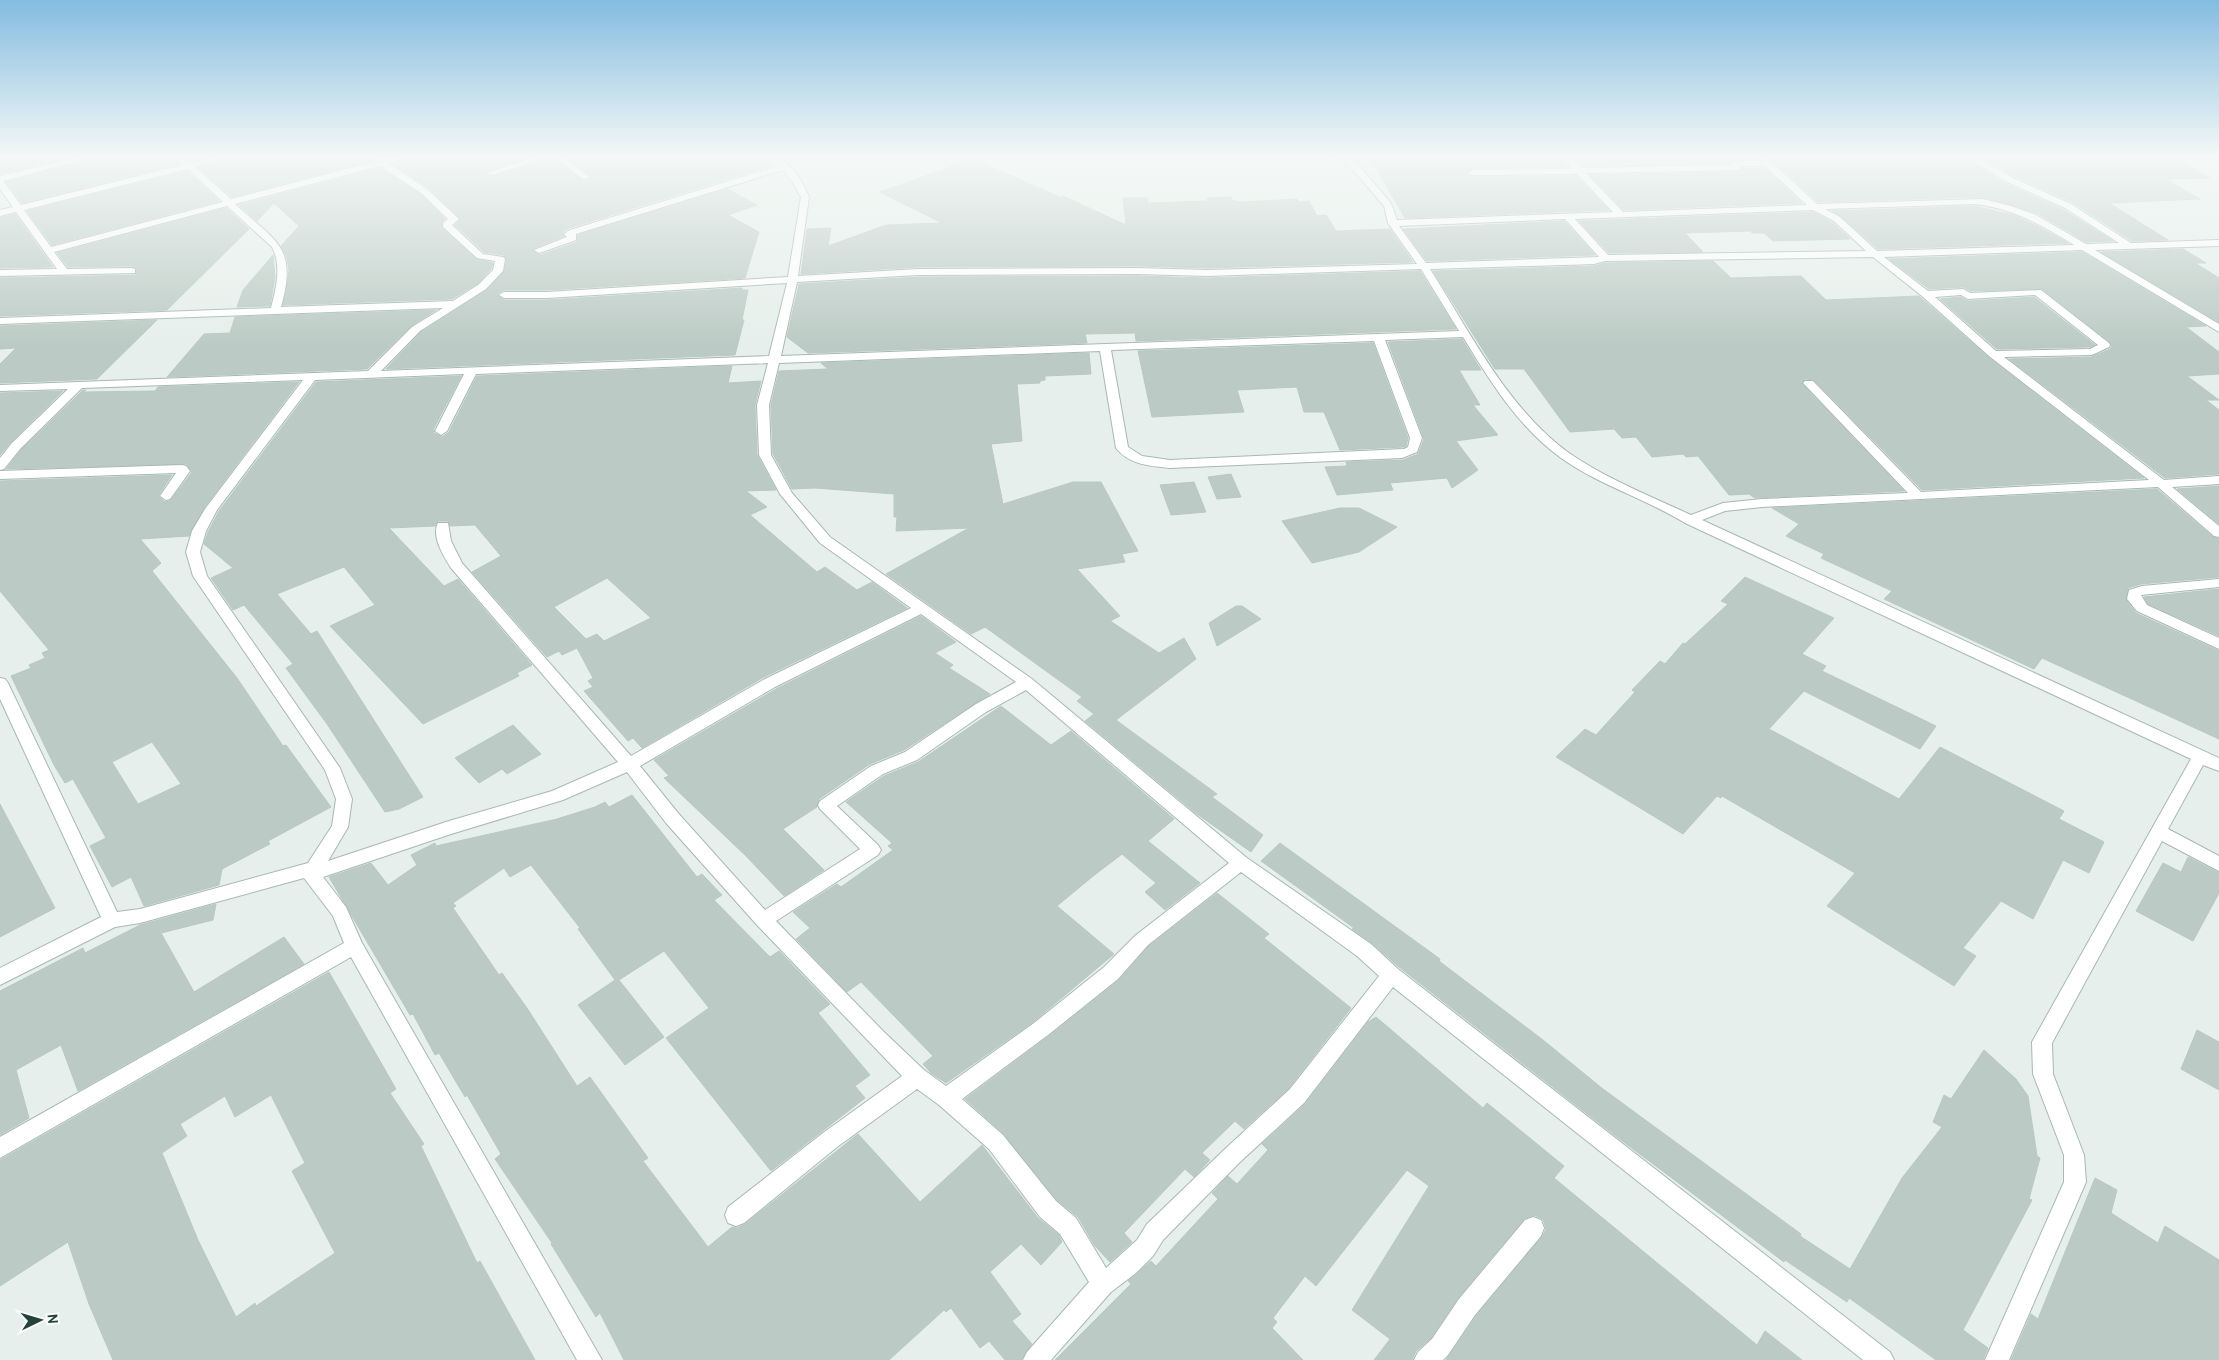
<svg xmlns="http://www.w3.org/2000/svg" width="2219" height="1360" font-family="Overpass,sans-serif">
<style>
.building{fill:#bbcac4;stroke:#b8c9c2;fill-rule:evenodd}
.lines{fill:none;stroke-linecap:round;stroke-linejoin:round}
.minor-casing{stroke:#a8b8b2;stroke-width:2}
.minor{fill:#fff;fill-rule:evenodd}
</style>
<rect width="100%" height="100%" fill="#e6efeb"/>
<!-- building -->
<path class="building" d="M0 156H72L0 174Z
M100 156H173L180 164 22 203 6 182Z
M234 156H375L371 161 232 197 199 168Z
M412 156H531L484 172 485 175 492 177 552 158 584 181 592 177 566 156H764L773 165 569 228 563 232 564 236 532 249 540 255 577 242 578 235 727 189 757 205 728 215 759 232 745 278 547 290H504L497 294 504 300H547L742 288V290H748L742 320H744L735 355 386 369 421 332 487 290 504 272 507 259 503 255 484 252 455 225 461 219 458 216 428 187 392 164Z
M1450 156H1559L1568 167 1473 168 1467 174 1470 177 1576 176 1609 210 1405 218 1371 159Z
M1573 156H1754L1756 159H1736L1731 163 1583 166Z
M1768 156H1962L2006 184 2064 210 2113 241 2086 242 2037 213 1983 197 1818 202Z
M1979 156H2172L2210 178 2165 179 2200 199 2109 203 2168 240 2132 241 2072 202 2014 176Z
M973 159 1060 197 1063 196 1126 225 1123 198H1147L1148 203 1208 201 1207 198 1231 197 1232 200 1240 202 1297 199 1298 202 1309 201 1317 216 1326 215 1336 231 1390 229 1413 262 1207 268 1138 266 918 267 801 274 807 229 831 228 828 246 886 225 942 223 880 192Z
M380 168 420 194 445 219 441 223 442 228 476 259 493 263 491 269 477 284 452 299 283 305 289 271 287 257 281 246 299 226 274 203 257 221 239 205Z
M1743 168H1764L1802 203 1624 210 1590 175 1738 172Z
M187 171 219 201 52 245 27 211Z
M1974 206 2013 215 2037 226 2068 243 1878 249 1841 216 1832 211Z
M226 208 249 229 167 310 0 316V278L135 275 137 268 132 266 68 267 57 253Z
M1813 212 1833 223 1850 239 1773 241 1764 233H1752L1750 231 1685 233 1703 252 1609 253 1579 221Z
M15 214 53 267 0 268V218Z
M1564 221 1595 255 1427 261 1403 229Z
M2183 249 2206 263H2195L2219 278V322L2101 252Z
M2082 252 2206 326 2186 327 2219 352V374L2187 376 2219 400H2206L2219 410V474L2165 478 2009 359 2092 357 2110 349 2112 346 2110 342 2042 289 1970 291 1963 287 1929 289 1889 259Z
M273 255 275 277 270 306 237 307 243 290Z
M1713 261 1731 278 1801 276 1826 300 1919 296 1988 357 2144 478 1922 490 1814 380 1805 379 1802 384 1904 491 1755 498 1749 494 1729 495 1698 456 1686 457 1683 454 1652 457 1636 437 1622 438 1614 429 1570 432 1524 369H1495L1433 271 1594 266 1605 263Z
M1420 271 1456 329 1136 341 1135 333 1085 334 1087 343 808 353 787 337 799 284 918 277 1138 276 1207 278Z
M1961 297 1968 301 2034 297 2095 345 2090 347 1997 349 1940 299Z
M436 310 411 326 367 369 167 377 204 334 230 333 235 317Z
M157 320 97 379 0 383V364L16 348 0 349V326Z
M1462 339 1481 370H1459L1480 405H1473L1498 435 1456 441 1478 470 1452 488 1447 478 1390 483 1393 490 1337 495 1325 467 1347 466 1346 462 1403 460 1418 454 1424 439 1388 342Z
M1373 343 1408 438 1406 446 1404 447 1340 450 1324 412H1304L1297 387 1237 390 1244 412 1152 417 1138 351Z
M1089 353 1091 374 1045 376V380L1040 381V383L1017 384 1022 441 991 444 1003 504 1073 482H1101L1138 551 1122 554 1125 562 1077 569 1120 616 1110 621 1159 653 1184 638 1196 659 1116 720 1217 794 1212 797 1263 835 1251 852 1197 814 1085 721 1094 714 1077 701 1082 697 985 627 971 634 886 574 969 528 896 531 897 517H894V494L815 488 792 489 773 454 771 405 779 371 828 369 821 363Z
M732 366 728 383 761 381 755 405 757 455 776 490 746 491 767 507 750 515 817 572 825 567 857 590 872 582 907 608 764 677 642 748 633 738 628 741 584 691 593 687 588 681 593 678 577 648 562 655 559 651 547 657 472 572 501 556 475 525 450 526 448 521H438L435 526 389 528 444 586 458 579 532 665 517 673 519 676 423 724 330 626 375 605 344 567 277 594 311 634 317 631 423 797 399 809 385 812 327 724 286 668 293 664 244 605 233 610 211 578 233 568 204 544 208 532 219 511 316 382 461 376 433 430 434 433 442 437 449 432 477 376ZM607 578 651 618 604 641 597 634 586 639 554 607Z
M299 382 204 508 189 536 140 539 161 563 152 571 237 678 283 746 286 745 331 807 268 841 270 844 222 869 219 885 144 906 131 877 112 887 90 846 106 838 73 779 65 783 54 765 11 676 31 668 29 665 45 658 42 653 49 650 0 591V481L172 475 158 496 165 502 170 501 192 472 186 464 6 469 21 450 83 390H86L83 392 155 391 158 387ZM152 742 181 784 138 804 112 762Z
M63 391 11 442 0 455V393Z
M1231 474 1241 497 1217 499 1208 477Z
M1194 482 1206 512 1171 515 1160 485Z
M2219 486V524L2177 489Z
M2157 489 2213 537 2219 539V577L2141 584 2128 588 2126 600 2136 613 2219 651V739L2042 658 2034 669 1884 599 1892 591 1821 558 1824 554 1786 536 1799 524 1772 508Z
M1340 508H1359L1397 527 1359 552 1312 563 1282 521Z
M1745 577 1834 618 1802 654 1826 666 1822 671 1936 726 1920 749 1804 691 1769 729 1899 799 1940 747 2064 811 2059 819 2104 842 2089 873 2063 860 2033 919 2001 901 1963 948 1976 956 1954 986 1827 906 1855 873 1722 796 1721 798 1717 796 1683 834 1556 757 1585 729 1596 735 1635 692 1632 690 1660 661 1665 664 1683 643 1685 644 1728 604 1721 601Z
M2219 589V636L2148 604 2144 597Z
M1236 606H1242L1261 619 1217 646 1209 623Z
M921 616 956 642 935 653 953 665 949 668 990 694 904 750 870 764 819 799 817 807 783 829 824 870 784 896 746 856 664 778 669 776 654 760 776 689Z
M1001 706 1051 745 1071 731 1174 819 1148 841 1200 883 1165 910 1145 892 1156 883 1122 854 1092 877 1057 906 1114 954 1033 1022 946 1083 931 1073 923 1064 933 1056 861 982 847 992 796 939 810 928 793 912 837 884 841 887 893 850 888 846 892 843 846 802 884 776 918 762Z
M513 725 541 754 507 774 502 769 479 783 455 758Z
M632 795 697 877 702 874 722 895 714 900 770 957 779 951 830 1004 818 1013 870 1075 855 1086 865 1098 771 1171 666 1038 709 1008 664 951 619 980 664 1037 625 1065 578 1005 615 980 578 929 580 928 531 865 510 877 504 868 453 903 456 906 453 908 499 975 502 973 527 1008 577 1086 590 1077 648 1158 643 1161 708 1247 732 1227 737 1228 745 1224 858 1134 920 1202 982 1145 1038 1218 1059 1235 1062 1242 1041 1265 1021 1244 990 1272 1021 1314 1012 1321 1032 1344 1021 1360H1005L989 1341 980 1348 951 1308 946 1312 944 1310 889 1360H624L600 1313 596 1317 551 1244 552 1243 495 1159 501 1154 467 1095 465 1097 439 1053 435 1055 413 1014 410 1015 329 877 371 863 388 885 417 865 411 855 435 843 436 846 557 819 595 807 605 802 609 807Z
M0 804 55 908 0 937Z
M1280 843 1440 959 1439 961 1543 1040 1603 1089 1801 1234 1800 1236 1850 1269 1902 1178 1942 1127 1933 1122 1944 1095 1951 1099 1984 1050 2016 1079 2028 1096 2037 1156 2040 1158 2029 1199 2032 1200 1963 1330 1988 1348 1983 1360H1936L1849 1298 1847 1302 1785 1260 1784 1262 1613 1134 1399 967 1372 943 1352 929 1354 928 1261 861Z
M2188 857 2219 873V893L2193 941 2136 911 2163 863 2181 872Z
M1217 893 1269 934 1264 938 1351 1008 1289 1088 1244 1129 1235 1121 1202 1153 1210 1160 1194 1177 1185 1169 1124 1233 1132 1242 1110 1262 1095 1246 1078 1217 1057 1200 1004 1134 965 1099 1049 1036 1119 980 1149 946Z
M216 904 213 920 161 933 194 992 284 937 304 964 78 1091 61 1045 16 1070 29 1118 0 1135V991L83 948 85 953 140 925Z
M329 972 396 1089 390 1093 424 1144 421 1146 477 1263 480 1261 535 1360H113L89 1304 68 1242 0 1286V1160ZM271 1095 305 1163 292 1171 335 1253 256 1306 255 1303 236 1317 198 1240 162 1153 187 1136 180 1124 225 1096 235 1117Z
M1376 1017 1483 1108 1487 1103 1564 1166 1554 1178 1757 1345 1765 1331 1802 1360H1446L1476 1316 1542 1237 1546 1229 1543 1219 1534 1215 1524 1219 1458 1298 1431 1338 1416 1351 1412 1360H1374L1390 1339 1352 1310 1429 1186 1407 1170 1316 1286 1305 1276 1273 1318 1277 1322 1272 1328 1303 1360H1055L1131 1284 1128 1281 1151 1261 1156 1266 1218 1199 1212 1193 1228 1176 1237 1184 1268 1150 1262 1144 1305 1104 1368 1022Z
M2197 1030 2219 1042V1090L2181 1069Z
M2095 1178 2117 1190 2111 1213 2158 1243 2165 1226 2219 1260V1360H2011L2031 1314 2038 1319Z"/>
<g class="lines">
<defs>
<path id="minor" d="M82 156H98L3 181 21 205 183 165 175 156H184L191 163 216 156H232L195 167 231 199 374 162 373 160 377 157C386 161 399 156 410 156L388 163 427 189 457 217 459 219 452 225 483 254 503 257 505 259 503 271 486 289 420 331 381 371 769 356 787 283 547 298H504L499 295 504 292H547L788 277 801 197 791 180 783 170 576 234V240L542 252 539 253 534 250 567 237 564 234 570 230 778 166 766 156C789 156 801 178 809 197L798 276 918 269 1138 268 1207 270 1417 264 1388 223 1384 206 1354 171 1334 156H1347L1360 167 1391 203 1397 220 1613 212 1577 174 1470 175 1469 173 1473 170 1572 169 1561 156H1570L1582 168 1732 165 1736 161H1760L1756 156H1765L1817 204 1983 199 2011 206 2036 215 2086 244 2119 243 2065 208 2007 182 1964 156H1975L2013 178 2071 204 2131 243 2219 240V246L2095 250 2219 324V332L2082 250 1884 257 1928 291 1963 289 1970 293 2041 290 2109 343 2110 345 2109 347 2092 355 2004 357 2164 480 2219 476V484L2172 487 2219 526V537L2214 536 2158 487 1762 507 1725 511 1702 520 2219 758V771L2203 765 2168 829 2219 856V871L2162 841 2052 1043 2053 1074 2084 1155 2086 1182 2009 1360H1985L2064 1182V1155L2033 1074 2032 1042 2191 759 1685 523C1646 499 1599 485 1561 458 1518 427 1490 381 1463 337L1385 340 1422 438 1417 452 1402 458 1170 468C1151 466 1129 465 1116 448L1100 351 779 363 769 405 771 455 792 493 830 537 1032 679 1247 858 1371 944 1398 969 1890 1352 1894 1360H1863L1393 987 1304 1103 1239 1163 1163 1240 1153 1256 1136 1273 1111 1292 1051 1360H1023L1027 1352 1089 1282 1060 1234 1040 1217 989 1149 939 1105 917 1089 837 1147 744 1223 736 1226 728 1223 725 1215 728 1207 823 1133 902 1076 757 925 666 823 627 772 563 800 451 834 323 877 346 907 362 943 602 1360H577L351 957 0 1158V1137L344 943 333 916 304 878 140 923 115 927 0 985V968L101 917 0 699V678L5 679 8 683 117 912 140 909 308 863 332 826 336 799 325 770 193 576 186 552 192 531 205 509 303 380 82 388 20 449 4 469 0 470V458L12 443 68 389 0 391V385L368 371 412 327 443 308 0 324V318L271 308C276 288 282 266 272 247L227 206 54 252 67 269 132 268 135 269V273L0 276V270L57 269 16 212 0 216V210L13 207 0 189V176ZM380 166 421 193 448 219 443 223V227L477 258 495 261 493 270 478 285 453 301 281 307C298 246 276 242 235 204ZM1742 166H1765L1807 205 1623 212 1586 173 1738 170ZM188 169 223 202 51 247 24 210ZM1974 204C2012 208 2042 225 2074 245L1877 251 1840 217 1825 209ZM1813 210 1834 221 1866 251 1608 255 1575 219ZM1565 219 1599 257 1426 263 1399 226ZM1873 257 1922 296 1989 356 2149 480 1921 492 1813 381H1805L1803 383 1805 385 1908 493 1762 499 1723 503 1691 515C1652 497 1605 478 1569 453 1507 408 1470 332 1430 269L1594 264 1605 261ZM1421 269 1459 331 781 356 797 282 918 275 1138 274 1207 276ZM1961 295 1968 299 2035 295 2098 345 2090 349 1996 351 1935 297ZM1374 341 1410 438 1408 447 1404 449 1170 460 1142 456 1128 447 1111 350ZM768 363 757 405 759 455 780 494 820 543 911 608 765 679 631 756 462 563 451 541 448 523H438C431 536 444 557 451 568L618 762 552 791 449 821 328 861 348 827 352 799 340 768 207 576 200 552 206 531 217 510 315 380 464 374 435 431 441 435 447 431 476 374ZM921 614 1016 682 976 704 905 752 871 766 820 801 818 805 820 809 860 849 765 910 678 813 640 766 775 687ZM1026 690 1229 863 1136 935 1104 967 1034 1023 946 1086 924 1070 883 1031 776 921 878 855 881 850 878 845 837 806 883 774 917 760 986 712ZM1241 872 1357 956 1379 976 1290 1089 1225 1149 1147 1224 1137 1240 1106 1268 1076 1218 1056 1201 1003 1135 962 1099 1048 1035 1118 979 1148 945Z
M538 156H552L493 175 486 173Z
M552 156H562L590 177 583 179Z
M2203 156H2214L2219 159V166Z
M182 465 186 466 190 471 170 499 166 500 160 496 176 473 0 479V471Z
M2219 579V587L2141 595 2147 605 2219 638V649L2137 611 2127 599 2129 590 2142 586Z
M1533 1217 1541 1220 1544 1228 1541 1236 1475 1315 1448 1355 1443 1360H1414L1418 1352 1432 1339 1459 1299 1525 1220Z"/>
</defs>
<!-- minor casing -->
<use href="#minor" class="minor-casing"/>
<!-- minor -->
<use href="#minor" class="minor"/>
</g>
<!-- sky -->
<linearGradient id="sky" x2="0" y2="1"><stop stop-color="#84bce0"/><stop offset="0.45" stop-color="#f4f8f6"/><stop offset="1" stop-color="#f4f8f6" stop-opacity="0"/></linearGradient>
<rect width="2219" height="347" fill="url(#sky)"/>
<!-- north arrow -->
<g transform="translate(40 1320) rotate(85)" stroke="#f7fbf9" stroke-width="4" paint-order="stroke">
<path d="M0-4L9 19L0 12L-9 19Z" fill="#24423a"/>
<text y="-8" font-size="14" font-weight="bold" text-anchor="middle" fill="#24423a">N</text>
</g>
</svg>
